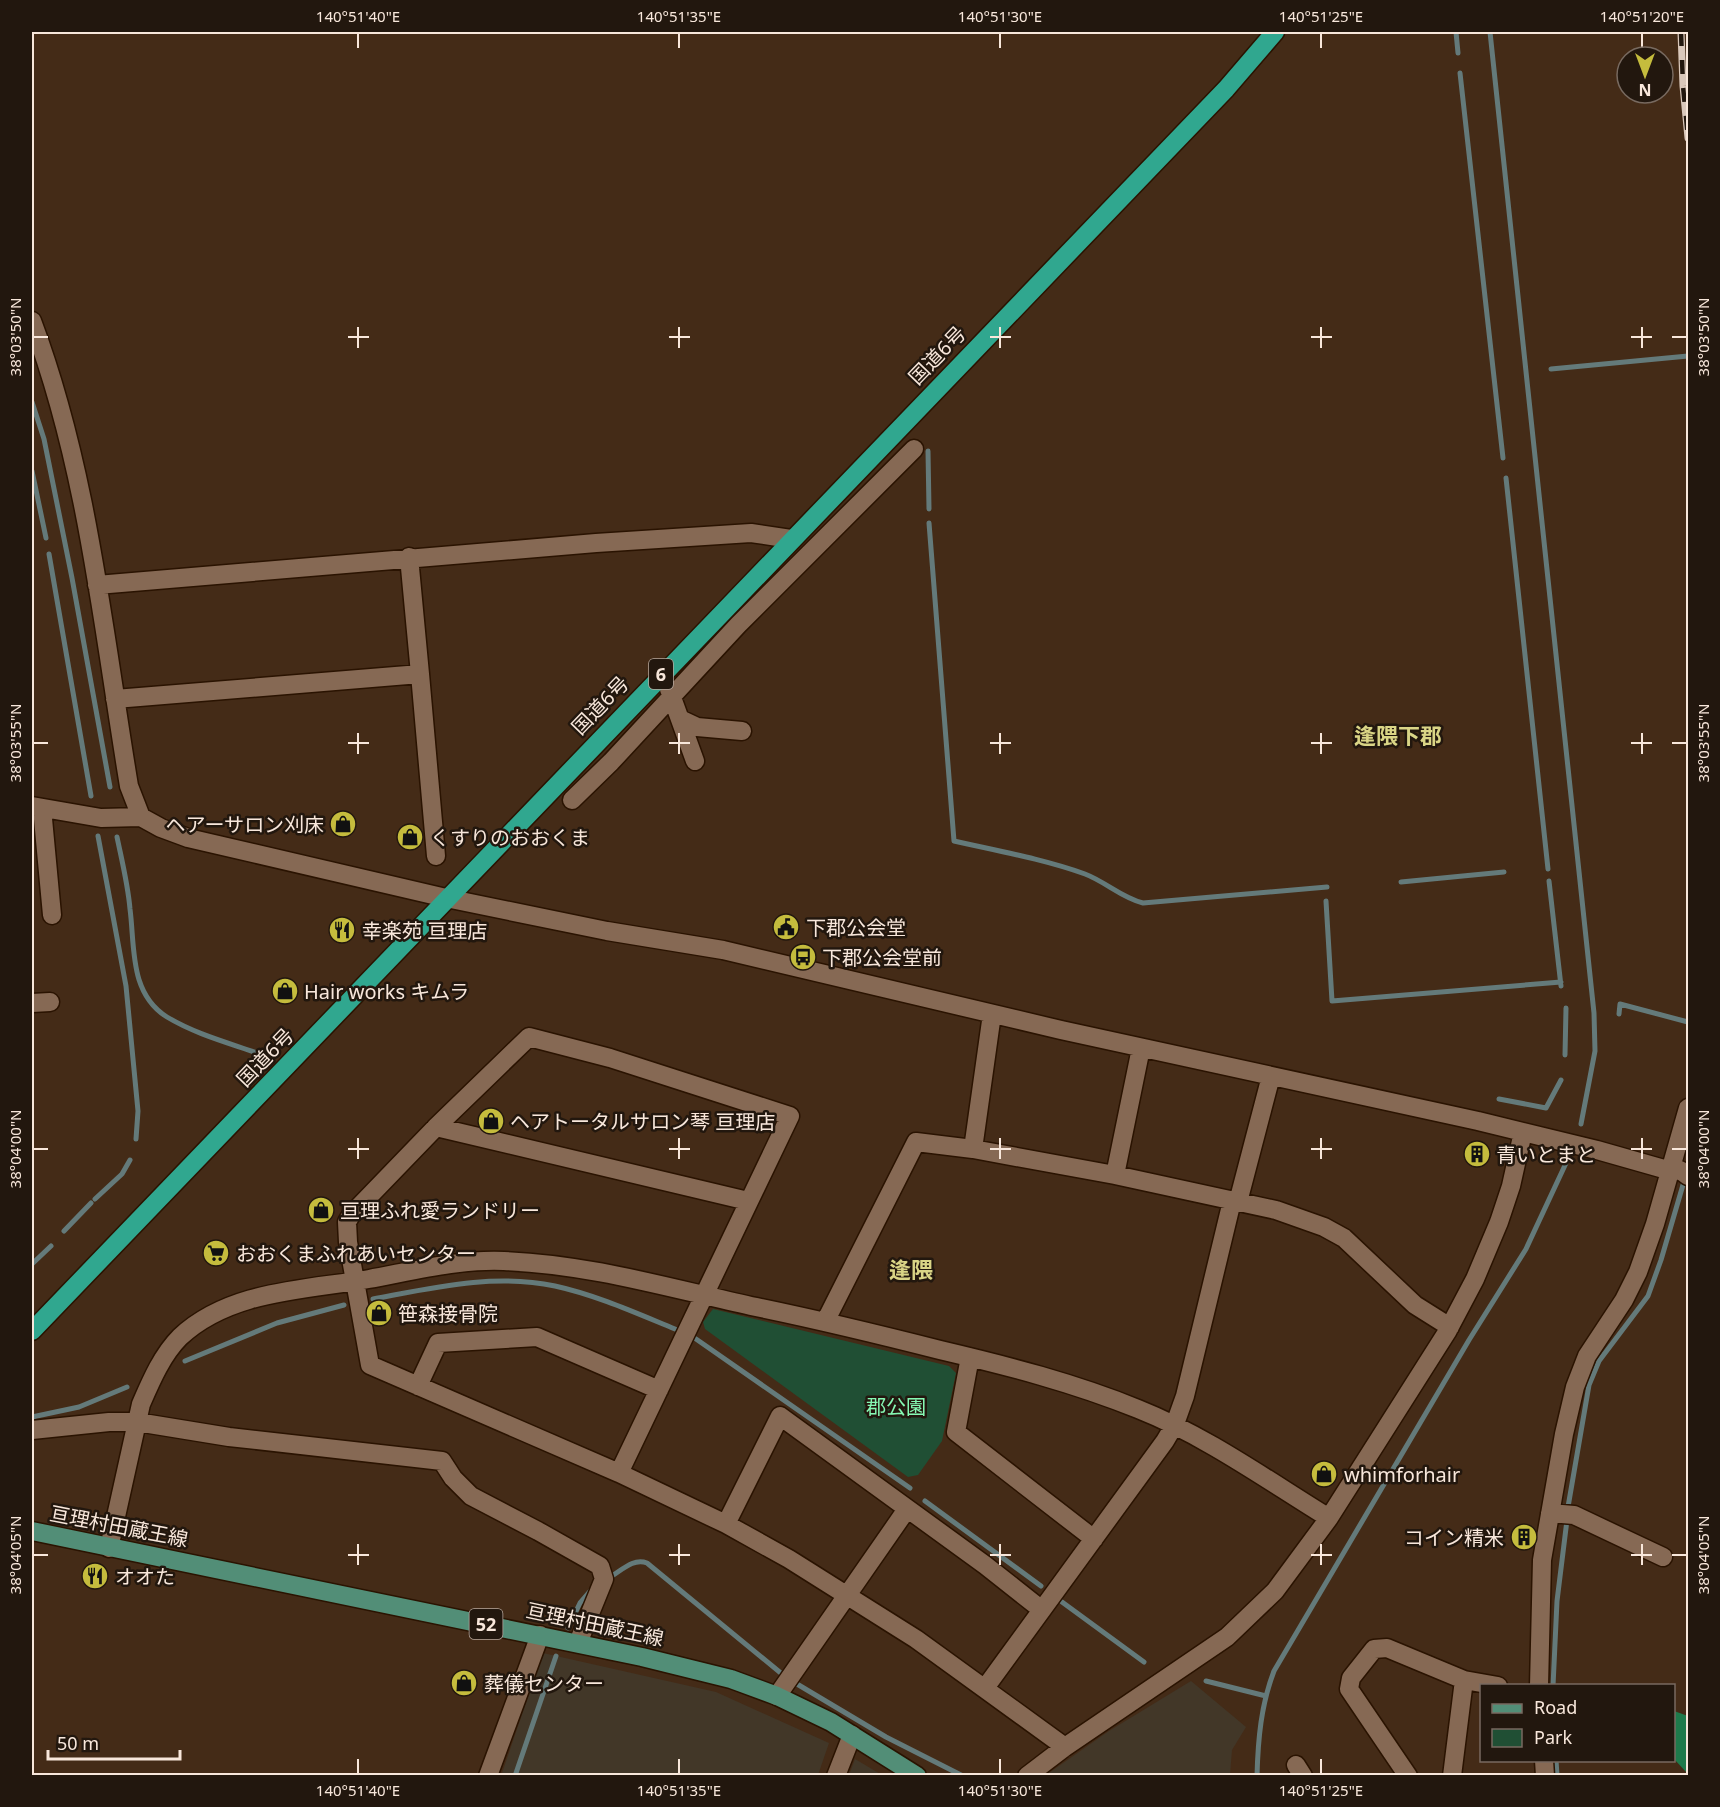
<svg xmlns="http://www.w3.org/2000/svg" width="1720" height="1807" font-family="'Noto Sans','Noto Sans JP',sans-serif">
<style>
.commercial{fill:#423728}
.green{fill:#204f34}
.forest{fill:#1e7a4b}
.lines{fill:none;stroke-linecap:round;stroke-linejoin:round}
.stream{stroke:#647a7a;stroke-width:5}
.minor-casing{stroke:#2a1301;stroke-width:21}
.major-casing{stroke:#2a1301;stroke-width:21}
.highway-casing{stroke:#2a1301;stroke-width:21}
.minor{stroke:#866954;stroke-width:18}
.major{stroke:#528e77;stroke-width:18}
.highway{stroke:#30a78f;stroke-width:18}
.rail-casing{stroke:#dac8bb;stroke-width:7}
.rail{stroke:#22170e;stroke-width:4.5;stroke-dasharray:14;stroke-linecap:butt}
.ticks{fill:none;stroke:#f8e7db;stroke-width:2}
.labels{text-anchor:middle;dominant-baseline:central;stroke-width:5;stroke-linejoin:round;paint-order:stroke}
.shield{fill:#22170e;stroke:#b8a99e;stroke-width:1.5}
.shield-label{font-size:18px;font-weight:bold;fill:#f8e7db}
.street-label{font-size:20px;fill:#f8e7db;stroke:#22170e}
.poi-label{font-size:20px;fill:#f8e7db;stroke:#22170e;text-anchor:start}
.park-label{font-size:20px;fill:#86f9b4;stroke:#22170e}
.quarter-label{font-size:22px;font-weight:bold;fill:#dad586;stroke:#22170e}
.neatline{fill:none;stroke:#f8e7db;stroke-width:2}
.ticks-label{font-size:15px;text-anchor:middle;fill:#f8e7db}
</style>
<rect width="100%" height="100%" fill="#442b17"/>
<!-- commercial -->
<path class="commercial" d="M543 1653 716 1692 829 1743 818 1775 501 1776Z
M1191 1681 1246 1727 1232 1750 1230 1775H1046L1109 1731Z
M855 1759 882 1775H849Z"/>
<!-- green -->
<path class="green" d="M713 1309 949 1366 956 1373 942 1441 918 1475 908 1477 705 1329 703 1322Z"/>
<!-- forest -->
<path class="forest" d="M1674 1711 1688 1716V1774L1674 1759Z"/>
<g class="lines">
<!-- stream -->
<path class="stream" d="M1456 32 1458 53
M1490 32 1594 1013 1595 1051 1581 1124
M1460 73 1503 458
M1551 369 1688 356
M32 402 44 439 72 578 110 787
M928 451 929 509
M32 471 46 538
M1506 478 1548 869
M929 523 954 841C998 851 1043 859 1085 874 1106 882 1122 898 1143 903L1327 887
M49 554 91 796
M98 836 126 986 138 1111 136 1139
M117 837C122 861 128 885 130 909 135 947 129 993 167 1017 195 1034 229 1043 260 1054
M1549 881 1561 986
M1401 882 1504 872
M1326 901 1332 1001 1561 982
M1619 1014 1620 1004 1688 1022
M1565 1055 1566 1008
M1499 1099 1546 1108 1561 1080
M95 1199 122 1174 130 1160
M64 1231 91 1203
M32 1264 51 1246
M373 1299C432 1288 494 1273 555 1286 596 1295 636 1313 675 1329
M696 1339 910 1488
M185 1361 277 1323 344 1305
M32 1417 79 1407 127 1387
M925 1501 1041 1586
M1568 1507 1589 1385 1599 1361 1648 1296 1661 1260 1685 1178
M612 1576C623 1569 634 1558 647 1563L782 1674
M1062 1602 1144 1662
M568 1628 580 1603 593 1588
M1206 1681 1266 1696
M797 1684 886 1737 963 1776
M1553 1686 1557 1601 1567 1520
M1556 1760 1557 1776
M515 1776 556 1656
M1257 1776C1258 1739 1261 1705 1274 1671L1469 1340 1526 1249 1567 1161"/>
<defs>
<path id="minor" d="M32 321C88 470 103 630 129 786L141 817
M409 557 420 674
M97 585 596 543 751 533 791 539
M669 689 695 761
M115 699 420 674 436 856
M680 719 697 727 742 731
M572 800 611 762 738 625 914 449
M32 806 101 818 141 817 161 828 188 838 446 898 607 931 723 950 1061 1030 1478 1121 1597 1150 1671 1171 1680 1170 1688 1176
M42 808 52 915
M32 1003 50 1002
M436 1127 748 1201
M973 1149 992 1014
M1115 1175 1141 1048
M1238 1202 1271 1076
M825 1322 916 1142 973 1149 1115 1175 1276 1210 1324 1227 1344 1238 1415 1305 1450 1327
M970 1357 956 1432 1094 1539
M418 1386 438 1343 537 1337 659 1390
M32 1430 109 1422H137L229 1437 442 1461 453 1478 471 1496 538 1531 600 1566 604 1579 578 1643
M619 1473 790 1116 610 1058 529 1037 436 1127 351 1215 347 1222 348 1242 370 1365 619 1473 726 1524 789 1559 916 1639 1065 1747
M1550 1513 1574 1515 1663 1557
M726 1524 780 1416 985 1565 1042 1610
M109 1548 141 1404C151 1381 162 1355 180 1337 230 1290 306 1290 369 1279 413 1271 459 1259 504 1261 588 1264 669 1288 751 1306 815 1319 877 1334 940 1350 1008 1366 1074 1383 1138 1409 1206 1436 1267 1480 1329 1518
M1539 1686 1542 1560 1564 1434 1575 1387 1587 1356 1624 1300 1638 1272 1655 1224 1688 1108
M985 1688 1165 1441 1175 1424 1185 1396 1232 1201
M777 1696 907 1509
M1544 1760 1545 1776
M1296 1765 1303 1776
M488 1776 540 1635
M836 1776 852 1735
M1027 1776 1065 1747 1227 1637 1275 1591 1329 1518 1447 1332 1475 1279 1499 1222 1511 1186 1523 1132
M1408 1776 1349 1689 1351 1678 1374 1649 1387 1648 1464 1680 1498 1686
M1452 1776 1464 1680"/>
<path id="major" d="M32 1531 642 1657 731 1679 777 1696 831 1722 917 1776"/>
<path id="highway" d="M32 1331 1226 89 1275 32"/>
</defs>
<!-- minor casing -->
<use href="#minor" class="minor-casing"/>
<!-- major casing -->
<use href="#major" class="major-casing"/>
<!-- highway casing -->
<use href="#highway" class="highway-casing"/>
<!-- minor -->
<use href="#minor" class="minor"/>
<!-- major -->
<use href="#major" class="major"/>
<!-- highway -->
<use href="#highway" class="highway"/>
<defs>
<path id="rail" d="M1681 32 1683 86 1688 138"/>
</defs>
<!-- rail casing -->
<use href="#rail" class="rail-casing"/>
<!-- rail -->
<use href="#rail" class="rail"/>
</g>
<!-- ticks -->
<path class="ticks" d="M358 33V48M679 33V48M1000 33V48M1321 33V48M1642 33V48M358 327V348M679 327V348M1000 327V348M1321 327V348M1642 327V348M33 337H48M348 337H369M669 337H690M990 337H1011M1311 337H1332M1631 337H1652M1672 337H1687M358 733V754M679 733V754M1000 733V754M1321 733V754M1642 733V754M33 743H48M348 743H369M669 743H690M990 743H1011M1311 743H1332M1631 743H1652M1672 743H1687M358 1138V1159M679 1138V1159M1000 1138V1159M1321 1138V1159M1642 1138V1159M33 1149H48M348 1149H369M669 1149H690M990 1149H1011M1311 1149H1332M1631 1149H1652M1672 1149H1687M358 1544V1565M679 1544V1565M1000 1544V1565M1321 1544V1565M1642 1544V1565M33 1555H48M348 1555H369M669 1555H690M990 1555H1011M1311 1555H1332M1631 1555H1652M1672 1555H1687M358 1759V1774M679 1759V1774M1000 1759V1774M1321 1759V1774"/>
<!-- icons -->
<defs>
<symbol id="shop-disc" viewBox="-11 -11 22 22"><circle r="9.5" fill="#c5bc3d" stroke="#22170e"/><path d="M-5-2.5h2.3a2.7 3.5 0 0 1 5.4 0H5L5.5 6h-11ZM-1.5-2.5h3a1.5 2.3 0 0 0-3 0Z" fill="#111"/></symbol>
<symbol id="civic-disc" viewBox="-11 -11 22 22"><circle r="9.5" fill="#c5bc3d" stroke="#22170e"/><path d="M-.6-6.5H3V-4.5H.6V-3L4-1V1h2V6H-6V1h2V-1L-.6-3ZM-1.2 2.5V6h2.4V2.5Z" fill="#111"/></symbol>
<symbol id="restaurant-disc" viewBox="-11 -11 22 22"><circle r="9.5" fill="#c5bc3d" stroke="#22170e"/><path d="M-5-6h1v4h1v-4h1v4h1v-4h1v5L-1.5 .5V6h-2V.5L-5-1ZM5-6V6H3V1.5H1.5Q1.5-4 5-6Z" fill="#111"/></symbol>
<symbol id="bus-disc" viewBox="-11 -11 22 22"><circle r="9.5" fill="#c5bc3d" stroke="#22170e"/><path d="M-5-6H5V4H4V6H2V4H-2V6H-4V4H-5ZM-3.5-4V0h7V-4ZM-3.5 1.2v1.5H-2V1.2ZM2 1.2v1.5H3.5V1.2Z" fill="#111"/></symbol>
<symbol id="building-disc" viewBox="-11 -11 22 22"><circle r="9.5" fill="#c5bc3d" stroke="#22170e"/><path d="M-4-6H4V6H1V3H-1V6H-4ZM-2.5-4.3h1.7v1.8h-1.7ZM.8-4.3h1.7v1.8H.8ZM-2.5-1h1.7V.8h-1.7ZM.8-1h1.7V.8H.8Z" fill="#111"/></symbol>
<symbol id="supermarket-disc" viewBox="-11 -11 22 22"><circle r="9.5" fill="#c5bc3d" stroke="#22170e"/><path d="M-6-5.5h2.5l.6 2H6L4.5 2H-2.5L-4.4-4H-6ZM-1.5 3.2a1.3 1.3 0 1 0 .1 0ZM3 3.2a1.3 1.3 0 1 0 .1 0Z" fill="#111"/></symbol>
</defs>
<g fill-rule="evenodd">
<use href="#shop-disc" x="328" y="809" width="30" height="30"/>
<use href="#shop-disc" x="395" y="822" width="30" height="30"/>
<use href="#civic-disc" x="771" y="912" width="30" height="30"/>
<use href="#restaurant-disc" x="327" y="915" width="30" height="30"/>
<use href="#bus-disc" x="788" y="942" width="30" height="30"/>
<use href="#shop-disc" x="270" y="976" width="30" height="30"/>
<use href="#shop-disc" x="476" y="1106" width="30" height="30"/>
<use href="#building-disc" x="1462" y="1139" width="30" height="30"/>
<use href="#shop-disc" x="306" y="1195" width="30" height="30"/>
<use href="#supermarket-disc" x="201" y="1238" width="30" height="30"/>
<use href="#shop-disc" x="364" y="1298" width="30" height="30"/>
<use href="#shop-disc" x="1309" y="1459" width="30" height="30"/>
<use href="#building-disc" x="1509" y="1522" width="30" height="30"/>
<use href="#restaurant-disc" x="80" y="1561" width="30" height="30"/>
<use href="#shop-disc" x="449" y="1668" width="30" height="30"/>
</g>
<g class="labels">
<!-- shield labels -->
<g class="shield">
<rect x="649" y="659" width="24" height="30" rx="4.5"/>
<rect x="469.5" y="1609" width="33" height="30" rx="4.5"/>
</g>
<g class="shield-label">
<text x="661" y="674">6</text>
<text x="486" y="1624">52</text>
</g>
<!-- street labels -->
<g class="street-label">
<text transform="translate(937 355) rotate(-46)">国道6号</text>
<text transform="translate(600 705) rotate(-46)">国道6号</text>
<text transform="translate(265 1057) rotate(-46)">国道6号</text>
<text transform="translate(119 1526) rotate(11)">亘理村田蔵王線</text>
<text transform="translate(595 1624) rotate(12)">亘理村田蔵王線</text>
</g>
<!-- poi labels -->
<g class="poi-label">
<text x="324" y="824" text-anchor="end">ヘアーサロン刈床</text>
<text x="430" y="837">くすりのおおくま</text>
<text x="806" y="927">下郡公会堂</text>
<text x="362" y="930">幸楽苑 亘理店</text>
<text x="822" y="957">下郡公会堂前</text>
<text x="304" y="991">Hair works キムラ</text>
<text x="510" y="1121">ヘアトータルサロン琴 亘理店</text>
<text x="1496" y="1154">青いとまと</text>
<text x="340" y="1210">亘理ふれ愛ランドリー</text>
<text x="236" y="1253">おおくまふれあいセンター</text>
<text x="398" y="1313">笹森接骨院</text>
<text x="1344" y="1474">whimforhair</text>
<text x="1504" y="1537" text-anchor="end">コイン精米</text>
<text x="115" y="1576">オオた</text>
<text x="484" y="1683">葬儀センター</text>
</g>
<!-- park labels -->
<g class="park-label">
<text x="896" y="1406">郡公園</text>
</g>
<!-- quarter labels -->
<g class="quarter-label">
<text x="1398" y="735">逢隈下郡</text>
<text x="911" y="1269">逢隈</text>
</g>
</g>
<!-- border -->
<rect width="1720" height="1807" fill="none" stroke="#22170e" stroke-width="66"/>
<!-- legend -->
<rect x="1480" y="1684" width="195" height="78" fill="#22170e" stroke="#786a60" stroke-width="1.5"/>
<rect x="1492" y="1704" width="30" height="9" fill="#528e77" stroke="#786a60" stroke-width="1.5"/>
<text x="1534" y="1714" font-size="18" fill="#f8e7db">Road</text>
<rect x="1492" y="1729" width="30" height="18" fill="#204f34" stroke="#786a60" stroke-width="1.5"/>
<text x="1534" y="1744" font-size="18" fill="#f8e7db">Park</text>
<!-- north arrow -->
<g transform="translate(1645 75) rotate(180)"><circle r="28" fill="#22170e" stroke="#786a60" stroke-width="1.5"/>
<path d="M0-4.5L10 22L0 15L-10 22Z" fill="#c5bc3d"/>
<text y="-9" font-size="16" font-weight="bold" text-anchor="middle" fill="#f8e7db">N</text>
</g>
<!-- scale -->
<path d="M48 1750v9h132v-9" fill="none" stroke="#f8e7db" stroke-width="3"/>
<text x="57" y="1750" font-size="18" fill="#f8e7db" stroke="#22170e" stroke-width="4.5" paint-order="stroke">50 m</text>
<rect x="33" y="33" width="1654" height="1741" class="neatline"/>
<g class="ticks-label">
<text x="358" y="22">140°51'40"E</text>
<text x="679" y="22">140°51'35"E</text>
<text x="1000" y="22">140°51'30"E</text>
<text x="1321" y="22">140°51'25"E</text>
<text x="1642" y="22">140°51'20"E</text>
<text transform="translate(1704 337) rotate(-90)" y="5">38°03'50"N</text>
<text transform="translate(16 337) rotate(-90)" y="5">38°03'50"N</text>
<text transform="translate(1704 743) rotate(-90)" y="5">38°03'55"N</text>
<text transform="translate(16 743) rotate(-90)" y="5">38°03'55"N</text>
<text transform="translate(1704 1149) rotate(-90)" y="5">38°04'00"N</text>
<text transform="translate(16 1149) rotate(-90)" y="5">38°04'00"N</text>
<text transform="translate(1704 1555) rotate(-90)" y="5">38°04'05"N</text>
<text transform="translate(16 1555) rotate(-90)" y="5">38°04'05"N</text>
<text x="358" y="1796">140°51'40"E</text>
<text x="679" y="1796">140°51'35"E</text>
<text x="1000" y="1796">140°51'30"E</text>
<text x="1321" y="1796">140°51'25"E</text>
</g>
</svg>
